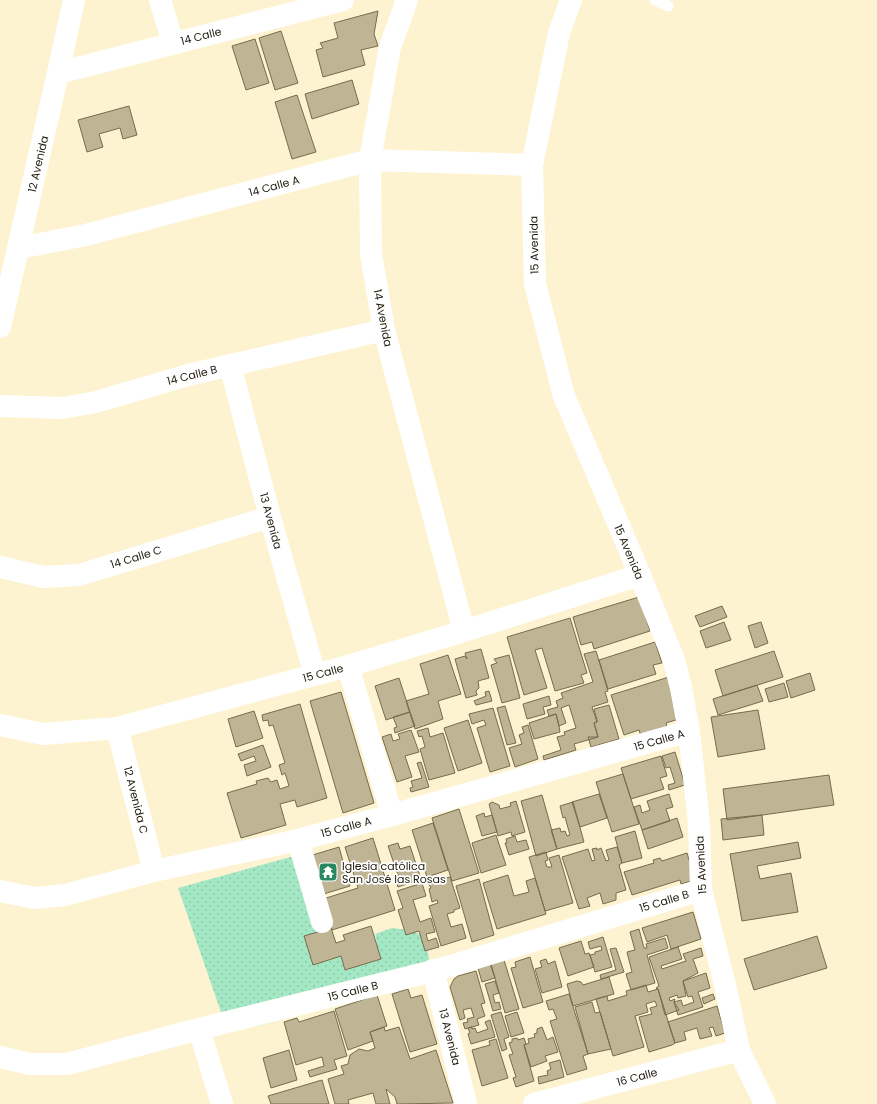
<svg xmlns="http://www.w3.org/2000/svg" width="877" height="1104" font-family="Poppins,sans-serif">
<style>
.park{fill:url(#park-dots)}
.building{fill:#bfb594;stroke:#766c4e}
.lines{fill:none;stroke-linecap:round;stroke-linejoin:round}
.service{stroke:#fff;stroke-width:11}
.minor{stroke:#fff;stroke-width:22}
.labels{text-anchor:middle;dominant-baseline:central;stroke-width:3.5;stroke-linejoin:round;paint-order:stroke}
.street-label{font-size:11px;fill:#201c10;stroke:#fff}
.poi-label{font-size:11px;fill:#201c10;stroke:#fff;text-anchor:start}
</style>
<defs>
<pattern id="park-dots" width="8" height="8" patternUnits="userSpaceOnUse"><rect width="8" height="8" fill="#a4e7c5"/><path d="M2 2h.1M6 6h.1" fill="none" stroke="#8dc6a8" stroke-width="1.8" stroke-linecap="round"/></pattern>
</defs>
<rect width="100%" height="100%" fill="#fef3d0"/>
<!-- park -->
<path class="park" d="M298 855 330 924 309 944 379 955 375 934 392 928 408 930 419 934 426 944 431 968 301 1014 258 1026 222 1015 178 888Z"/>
<!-- building -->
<path class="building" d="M378 11 374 34 378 46 361 50 365 65 323 77 316 50 323 48 320 43 338 38 334 23Z
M281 31 298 83 275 90 259 38Z
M255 39 269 83 246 90 232 46Z
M352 80 359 104 312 119 305 94Z
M297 95 316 152 292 159 275 102Z
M129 106 137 135 123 139 120 128 99 134 103 147 87 152 78 120Z
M639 597 650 631 594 649 592 642 581 645 573 617Z
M722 606 727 617 700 627 695 616Z
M570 618 587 673 581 675 584 683 555 691 542 648 535 650 547 688 524 695 507 637Z
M724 622 731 640 706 648 700 631Z
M761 622 768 643 755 648 748 626Z
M655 642 662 663 653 665 656 674 608 689 599 660Z
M481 649 489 678 478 681 479 688 476 691 477 695 466 698 455 659 465 656 467 659 465 653Z
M596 651 608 691 605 692 608 702 592 707 597 722 594 723 598 737 574 744 576 750 544 760 543 756 561 750 557 737 565 735 564 732 576 728 569 705 561 708 566 723 559 726 556 714 549 716 547 710 558 707 556 701 563 698 561 693 593 682 584 654Z
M774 651 783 677 723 696 715 670Z
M448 655 461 694 438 701 443 719 415 729 406 701 429 694 420 664Z
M509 655 520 698 502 703 491 665 497 663 494 659Z
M810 673 815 690 791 698 786 681Z
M669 677 682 718 666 723 667 727 641 736 639 730 624 735 611 695Z
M399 678 410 712 386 720 375 686Z
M784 683 788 697 769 702 765 689Z
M757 685 763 701 718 715 713 699Z
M489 691 492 701 476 705 474 701 486 696 485 692Z
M341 692 374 803 343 813 310 701Z
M549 696 551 705 543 707 545 714 527 719 523 704Z
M300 704 327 798 297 807 295 800 280 804 286 825 241 838 227 793 257 784 256 781 268 778 271 782 277 780 280 789 289 786 285 773 282 775 279 765 285 763 273 725 269 726 268 720 263 721 262 715Z
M609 705 619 739 591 747 588 737H598L594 723 597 722V720L594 709Z
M505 706 516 743 507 745 497 708Z
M493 708 510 766 490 772 477 728 486 725 484 720 472 724 469 714Z
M758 710 765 749 718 757 711 717Z
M254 711 263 738 236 747 228 719Z
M410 712 415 726 395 733 394 728 397 727 393 717Z
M556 714 559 726 560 732 534 739 529 723Z
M468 720 482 763 458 771 444 728Z
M528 725 538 759 515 767 509 748 522 744 519 735 524 733 522 727Z
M428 728 430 737 443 733 455 773 429 780 420 749 425 747 422 736 419 737 417 731Z
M411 730 419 752 405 756 412 777 397 782 382 737 391 734 393 741 400 739 398 734Z
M263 745 271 767 247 776 244 765 256 761 254 756 241 761 238 754Z
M675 752 685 785 669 790 668 785 675 783 670 767 666 768 662 756Z
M661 756 667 776 660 778 664 789 631 799 621 768Z
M421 762 429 787 411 792 410 788 413 787 411 781 422 778 417 763Z
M623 774 639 824 612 832 596 782Z
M829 775 834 805 727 820 723 789Z
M599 794 607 818 580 827 572 802Z
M669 794 673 807 666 809 670 821 642 830 634 807 640 805 642 813 650 810 647 801Z
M542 795 557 849 536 856 521 801Z
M516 801 525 832 512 836 511 832 498 836 489 804 492 802 499 805 500 809 511 806 510 803Z
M573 802 584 842 557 849 551 830 560 828 561 832 565 831 567 836 570 835 565 817 563 818 560 806Z
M459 809 479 873 452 881 432 818Z
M484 813 485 817 492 815 497 832 482 836 476 816Z
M762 815 764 835 723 840 721 819Z
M677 818 683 837 648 849 642 830Z
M433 823 448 870 427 877 412 830Z
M635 831 642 858 622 863 615 837Z
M496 835 506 865 481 873 472 843Z
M515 836 517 842 526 840 529 849 509 855 505 843H507L506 839Z
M373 838 395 910 332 930 323 899 358 888 345 847Z
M798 842 801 858 757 866 760 879 791 873 798 912 742 921 730 854Z
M398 843 400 849 410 846 421 879 398 887 395 879 399 878 388 846Z
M339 847 350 886 317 896 306 857Z
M617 847 622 863 619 865 626 890 616 893V900L603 904 600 893 587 898 590 906 579 909 562 857 588 849 592 861 595 860 592 849 597 848V850L601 848 606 861 609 860 606 850Z
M546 852 548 860 545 861 547 867H552L549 858 559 855 573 903 545 911 529 857Z
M687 853 695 880 681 884 680 880 632 895 624 872 654 863 653 860 660 858 662 861Z
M508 875 514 896 529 892 526 881 535 878 546 914 497 929 483 883Z
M450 877 460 908 454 910V912L447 914 451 927 462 924 466 938 441 946 429 906 438 903 437 900 432 902 429 889 431 888 428 883Z
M479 879 494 935 472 942 456 886Z
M422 883 426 896 413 900 420 922 431 918 435 932 426 934 428 941 436 938 439 947 425 951 419 931 406 935 398 910 403 908 397 891Z
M693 912 701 939 671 949 667 935 647 942 642 928Z
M371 926 381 959 345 970 341 956 313 965 304 936 331 928 336 943 345 940 343 935Z
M639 929 644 948H647L646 944 665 938 668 948 647 955 655 983 631 990 626 974 632 972 627 952 635 950 630 932Z
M817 936 827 968 754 990 744 959Z
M603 937 612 967 595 972 590 955 595 954V952L602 950 601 946 590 949 588 942Z
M581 941 585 954 589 953 594 967 568 976 559 948Z
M678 947 682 959 661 966 662 969 686 961 683 954 701 948 703 956 693 959 698 973 683 981 686 996 678 998 677 995 669 998 670 1001 675 999 674 1002 679 1010 665 1015 658 989 656 988 659 986 649 957Z
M616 948 624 972 601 979 600 975 616 970 610 949Z
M530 957 543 1002 523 1008 511 968 516 967 515 962Z
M546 959 548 964 555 961 562 987 542 993 535 969 542 967 540 961Z
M504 960 519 1009 505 1013 491 964Z
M489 961 495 978 482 982 477 965Z
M476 971 485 1003 481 1004 485 1016 477 1019 479 1025 465 1029 463 1023 468 1022 467 1019 474 1017 471 1008 463 1010 465 1018 460 1020 450 987 454 979 458 976Z
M706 973 710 988 698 992 703 1007 678 1015 674 1002 681 1000 683 1006 694 1002 692 996 688 997 683 981Z
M609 977 614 994 573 1006 567 984 577 981 581 982 583 985Z
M495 981 499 993 493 995 495 1003 499 1002 501 1009 493 1011 485 984Z
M646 985 648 992 658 989 675 1043 672 1045 649 1052 639 1017 652 1014 650 1008 657 1006 655 1001 646 1004 648 1012 635 1016 644 1047 613 1056 596 999 607 996 608 1001 627 995 626 991Z
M408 989 411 998 422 995 437 1044 410 1052 392 994Z
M569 994 588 1054 583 1056 587 1069 567 1075 550 1021 557 1019 553 1009 549 1010 546 1001Z
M713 994 715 999 704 1004 702 998Z
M377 995 387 1026 370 1032 373 1041 348 1050 335 1009Z
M592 1002 595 1013 600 1012 611 1049 588 1054 575 1007Z
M717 1006 725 1033 716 1036 713 1027 709 1028 712 1036 700 1039 697 1028 684 1032 686 1040 675 1043 668 1022Z
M334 1011 347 1056 334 1060 337 1069 310 1077 308 1071 324 1066 322 1057 296 1065 284 1022 297 1018 299 1022Z
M501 1012 509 1037 504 1039 507 1049 502 1051 491 1015Z
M517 1012 524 1033 511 1037 505 1016Z
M490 1020 495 1037 471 1044 468 1034 470 1033 468 1028 472 1027V1029L475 1028 477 1033 488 1029 485 1022Z
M384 1027 385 1031 399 1027 410 1059 436 1050 453 1103 397 1104 395 1097 386 1089 390 1104H376L373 1093 348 1100 349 1104H335L328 1079 344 1074 341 1066 348 1064 350 1055 359 1049 368 1051 375 1048 370 1032Z
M542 1027 547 1040 553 1037 558 1052 545 1056 547 1061 531 1067 524 1045 529 1043 528 1039 535 1037 534 1034 537 1033V1029Z
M517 1038 518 1040 524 1038 526 1044 524 1045 534 1081 516 1087 513 1078 516 1077 509 1055 513 1054 509 1043 512 1042V1039Z
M496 1039 508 1078 482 1086 472 1050 490 1045 489 1041Z
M289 1050 297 1080 271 1088 263 1058Z
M560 1060 564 1077 539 1084 538 1077 548 1075 547 1071 551 1069 549 1063Z
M322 1080 329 1104H271L268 1096Z"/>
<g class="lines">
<!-- service -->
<path class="service" d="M655 0 668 6"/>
<!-- minor -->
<path class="minor" d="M160 0 173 43
M407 0 390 47 370 160 371 254 384 330 464 631
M571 0 559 33 532 165 535 284 564 396 640 575 674 660 681 688 689 731 699 824 701 890 725 985 739 1050 765 1104
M58 73 343 0
M19 248 86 235 370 160 532 165
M0 327 58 73 74 0
M230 365 270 517 315 675
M0 406 62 408 96 402 188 375 384 330
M0 567 44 577 79 575 270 517
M348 666 392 815
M0 725 43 734 117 728 348 666 464 631 640 575
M117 728 154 871
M298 840 322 922
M0 891 35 898 65 895 154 871 298 840 392 815 689 731
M433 970 466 1104
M199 1029 222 1104
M0 1057 30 1064H67L199 1029 437 970 701 890
M534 1104 739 1050"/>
</g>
<!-- icons -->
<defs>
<symbol id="temple-square" viewBox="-11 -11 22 22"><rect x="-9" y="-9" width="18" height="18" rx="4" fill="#288860" stroke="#fff"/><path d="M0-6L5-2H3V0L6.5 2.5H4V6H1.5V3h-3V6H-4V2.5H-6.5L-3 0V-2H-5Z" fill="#fff"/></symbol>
</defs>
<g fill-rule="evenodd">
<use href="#temple-square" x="317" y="861" width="22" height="22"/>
</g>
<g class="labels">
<!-- street labels -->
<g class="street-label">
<text transform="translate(201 36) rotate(-14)">14 Calle</text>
<text transform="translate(38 164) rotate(-77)">12 Avenida</text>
<text transform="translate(274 186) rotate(-15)">14 Calle A</text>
<text transform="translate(534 245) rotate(-91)">15 Avenida</text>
<text transform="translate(383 318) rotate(79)">14 Avenida</text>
<text transform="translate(192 375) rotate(-14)">14 Calle B</text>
<text transform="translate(271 521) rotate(75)">13 Avenida</text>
<text transform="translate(629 552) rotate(67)">15 Avenida</text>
<text transform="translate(136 557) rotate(-17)">14 Calle C</text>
<text transform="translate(323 673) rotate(-15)">15 Calle</text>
<text transform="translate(659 740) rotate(-16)">15 Calle A</text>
<text transform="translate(136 800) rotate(76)">12 Avenida C</text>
<text transform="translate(346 827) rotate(-15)">15 Calle A</text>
<text transform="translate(701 865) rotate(-93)">15 Avenida</text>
<text transform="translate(664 901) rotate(-17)">15 Calle B</text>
<text transform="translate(353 991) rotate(-14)">15 Calle B</text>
<text transform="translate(450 1037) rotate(76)">13 Avenida</text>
<text transform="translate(637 1077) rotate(-15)">16 Calle</text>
</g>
<!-- poi labels -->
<g class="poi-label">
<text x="342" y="866">Iglesia católica<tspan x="342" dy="13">San José las Rosas</tspan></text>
</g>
</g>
</svg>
